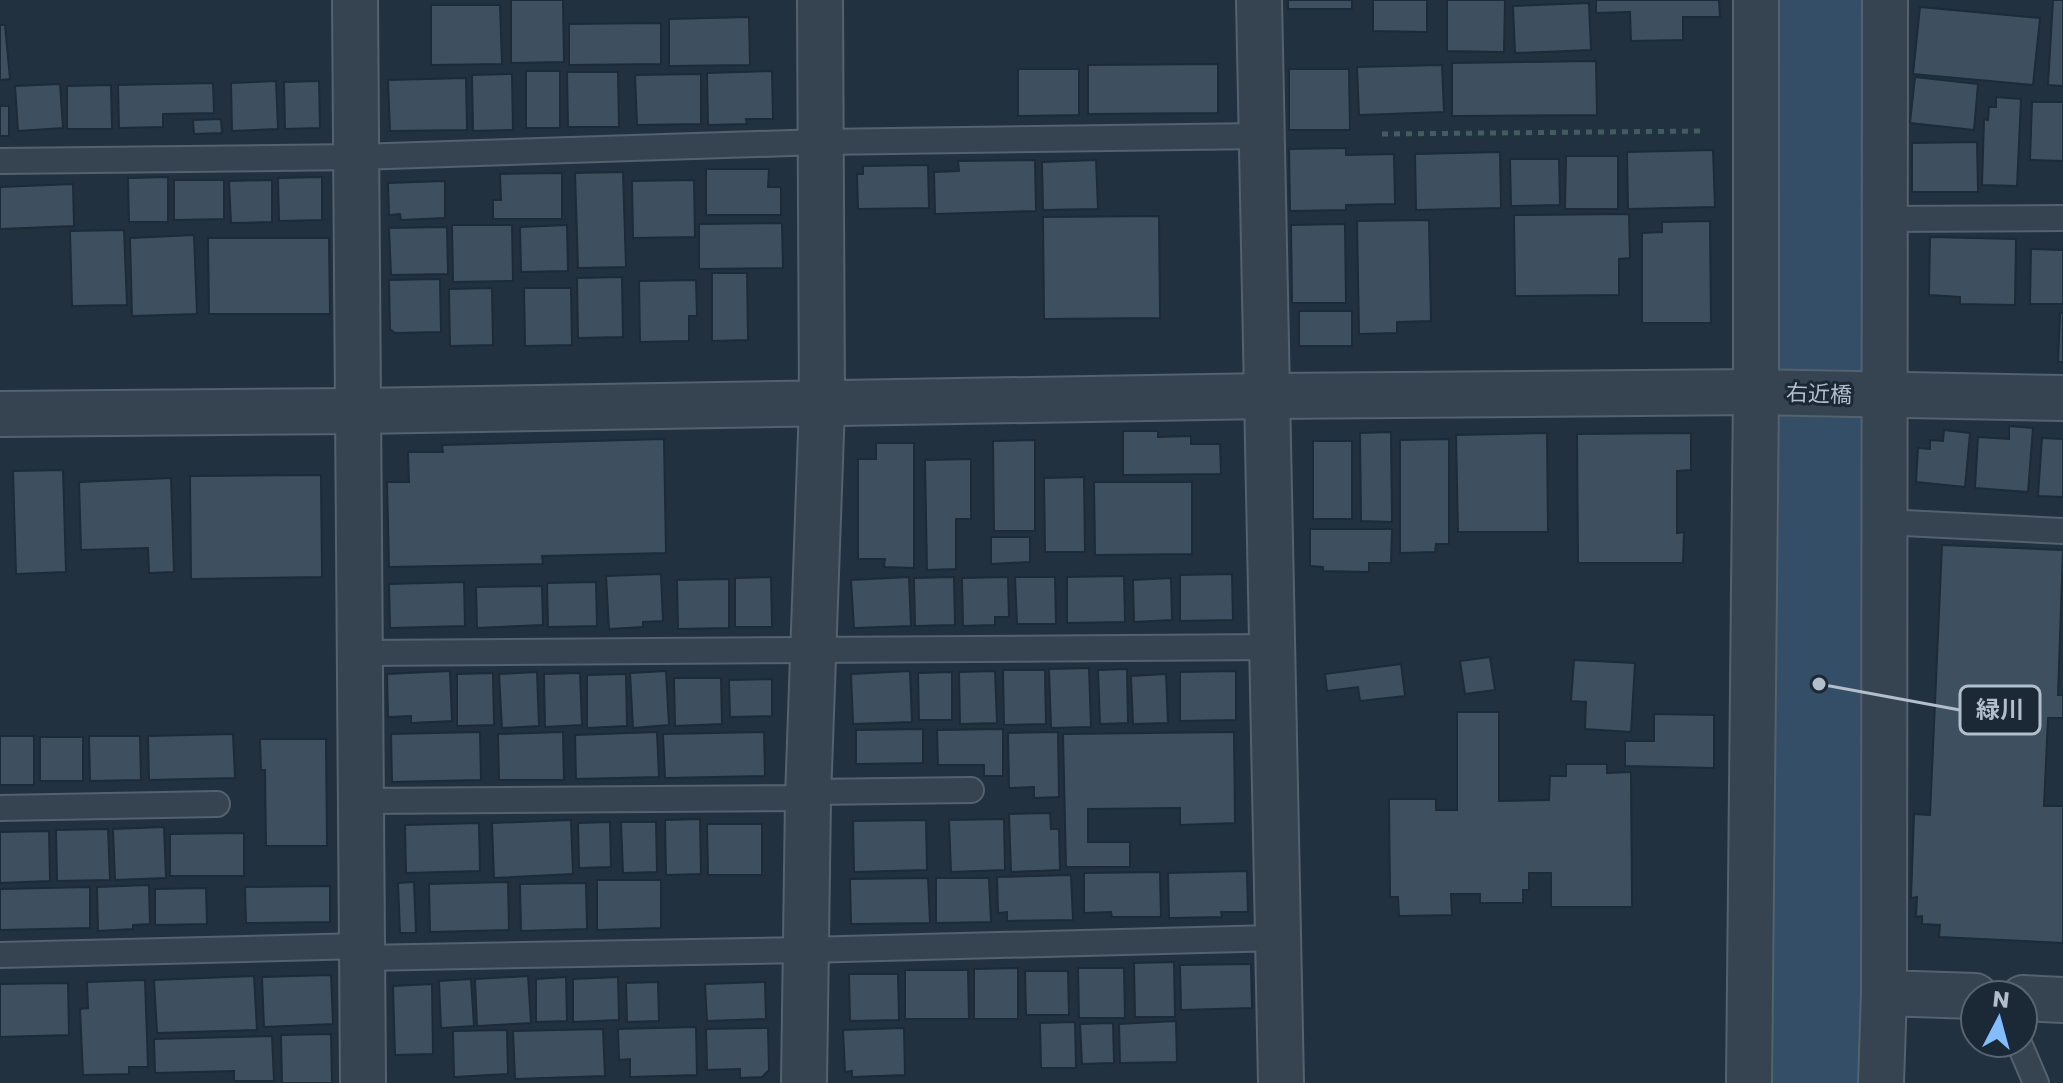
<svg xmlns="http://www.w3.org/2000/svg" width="2063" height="1083" font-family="Poppins,'Noto Sans JP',sans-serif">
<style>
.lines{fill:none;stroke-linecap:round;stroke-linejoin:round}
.river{stroke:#344e68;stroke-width:98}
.building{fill:#3e505f;stroke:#1d2a37;stroke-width:2}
.service-casing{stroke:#54616e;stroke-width:28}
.minor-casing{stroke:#54616e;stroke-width:48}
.tertiary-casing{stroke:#54616e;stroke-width:48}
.path{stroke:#425d5e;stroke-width:5;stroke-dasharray:6 6;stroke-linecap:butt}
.service{stroke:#364350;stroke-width:24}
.minor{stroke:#364350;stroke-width:44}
.tertiary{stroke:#364350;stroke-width:44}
.labels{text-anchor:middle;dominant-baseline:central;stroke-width:6;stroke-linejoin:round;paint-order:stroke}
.street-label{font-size:22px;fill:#b2becb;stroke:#1b2835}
.leader{fill:none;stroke:#b2becb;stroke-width:3}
.callout-dot{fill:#b2becb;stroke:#1b2835;stroke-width:3}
.callout{fill:#1b2835;stroke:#b2becb;stroke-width:3}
.callout-label{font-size:24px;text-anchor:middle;font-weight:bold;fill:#b2becb}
</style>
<rect width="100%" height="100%" fill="#223140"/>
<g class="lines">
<!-- river -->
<path class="river" d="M1817 1083 1821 346 1819 0"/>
</g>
<!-- building -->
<path class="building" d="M511 0H563L564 62 511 63Z
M1288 0H1352V9H1288Z
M1373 0H1427V32L1373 31Z
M1447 0H1505L1504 52 1447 51Z
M1596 0H1719L1720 17H1683V40L1631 41 1630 12 1596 13Z
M2053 0H2063V86L2048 85Z
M1589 3 1591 50 1515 53 1513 6Z
M431 5H500L502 64 431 65Z
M1920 7 2040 18 2033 85 1913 74Z
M749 17 750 65 669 66V19Z
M661 23V64L569 65V24Z
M0 25H5L10 79 0 80Z
M1596 61 1597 115 1452 116V63Z
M1218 64V113L1088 114V65Z
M1442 65 1444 112 1359 115 1357 67Z
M1018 69H1079V115L1018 116Z
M1289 69H1349L1350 130H1289Z
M526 71H560V128H526Z
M772 71 773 119H746L747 124 708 125 707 73Z
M567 72H618L619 127H568Z
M512 74 513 130 473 131 472 75Z
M701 74V124L637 125 635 75Z
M1915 77 1978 84 1974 130 1910 123Z
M466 78 467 130 390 131 388 80Z
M276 81 278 129 232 131 231 83Z
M319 81 320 128 285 129 284 82Z
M213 83 214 113 163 114V127L119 128 118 85Z
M60 84 63 128 18 131 15 86Z
M111 85 112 129H67V86Z
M1996 97 2021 99 2017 186 1982 185 1984 119 1988 120 1989 107H1996Z
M2032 102H2063V161L2030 160Z
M0 106H9V136H0Z
M221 119 222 133 194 134 193 120Z
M1977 142 1978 192H1912V143Z
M1346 148V155L1394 154 1395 204 1346 205V210L1290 211 1289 149Z
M1713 150 1715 207 1628 209 1627 152Z
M1500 152 1501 208 1416 210 1415 154Z
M1566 156H1618V209H1565Z
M1510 159H1559L1560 205 1511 206Z
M1035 160 1036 211 935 214 934 172 959 171 958 161Z
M1096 160 1098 209 1043 210 1042 162Z
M928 165 929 208 858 209 857 174H863V166Z
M706 169H769L768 187H781V215H706Z
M623 172 626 267 578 268 575 173Z
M562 173V219H493V200H501L500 174Z
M168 177V222H129L128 178Z
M322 177V220L279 221 278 178Z
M174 180H224V219L174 220Z
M272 180V222L231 223 229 181Z
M694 180 695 237 633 238 632 181Z
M445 181V218L401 220 400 214 389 215 388 183Z
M73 184 74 226 0 229V187Z
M1629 214 1630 258 1619 259V295L1515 296 1514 215Z
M1159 216 1160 318 1044 319 1043 217Z
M1429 220 1431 321 1397 322V333L1359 334 1357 221Z
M1710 221 1711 323H1642V233L1662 232V222Z
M782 223 783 268 699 269V224Z
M1345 224 1346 303H1292L1291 225Z
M452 225H512L513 281 453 282Z
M567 225 568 271 521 272 520 227Z
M447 227 448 274 391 275 389 228Z
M124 230 127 305 72 306 70 231Z
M194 235 197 314 132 316 130 238Z
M1930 237 2016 239 2015 305 1960 304V297L1929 295Z
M208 238H329L330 314H209Z
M2031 249 2063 250V304H2030Z
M712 273H747L748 340 712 341Z
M622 277 623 337 578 338 577 278Z
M440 279 441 332 395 333 390 329 389 280Z
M696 280 697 316H689V341L640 342 639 281Z
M492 288 493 345 450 346 449 289Z
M524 288H571L572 345 525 346Z
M1299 311H1352V346H1299Z
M2060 313H2063V362H2058Z
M2009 426 2033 428 2028 492 1975 488 1978 437 2009 439Z
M1944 430 1970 433 1965 487 1916 482 1918 448 1930 449V440L1943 441Z
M1123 431H1158V437L1191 436V444H1220L1221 474 1123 475Z
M1391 432 1392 522 1361 521 1360 433Z
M1547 433 1548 532H1458L1456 435Z
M1691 433V470L1677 471V533L1684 532 1683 563H1578L1577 434Z
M2042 438 2063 439V497L2038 496Z
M664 439 666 553 542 556 543 564 389 567 387 482H409L408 452H443L442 445Z
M1449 439V544H1436L1435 552 1400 553V440Z
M1035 440V531H994L993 441Z
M1313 441H1352V519H1313Z
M876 443H914V568L884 567 885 559H858V459H876Z
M971 459V519H956V569L927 570 925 460Z
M63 470 66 572 16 574 13 471Z
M321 475 322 577 191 579 190 476Z
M1084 477 1085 552H1045L1044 478Z
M171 478 174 572 149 573 148 548 81 550 79 482Z
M1094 482H1192V554L1095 555Z
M1310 529H1392L1391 563H1369V572L1323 571V567L1310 566Z
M991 537H1030V562L991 564Z
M1942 545 2063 550 2058 695H2063V718H2048L2044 806H2063V943L1939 937 1940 925 1922 924V916L1916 917 1917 897 1911 898 1914 814 1930 815Z
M661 574 663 621 643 622V627L609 629 606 576Z
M1232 574 1233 620 1180 621V575Z
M1124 576 1125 622 1067 623V577Z
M771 577 772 627H735V578Z
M909 577 911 626 854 628 851 580Z
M954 577 955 625 915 626 914 578Z
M1008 577 1009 617H995V625L963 626 962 578Z
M1015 577H1055L1056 624H1017Z
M1171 578 1172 620 1134 622 1133 580Z
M729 579V628L678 629 677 580Z
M464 582 465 626 390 628 389 584Z
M596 582 597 626 548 627 547 583Z
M542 586 543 625 477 628 476 587Z
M1490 657 1495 690 1465 694 1460 661Z
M1574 660 1635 663 1631 732 1585 729 1586 702 1571 701Z
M1401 664 1405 696 1360 701 1358 687 1327 691 1325 674Z
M1089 668 1091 727 1051 728 1049 669Z
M1127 669 1128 723 1100 724 1098 670Z
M1003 670H1045L1046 724 1004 725Z
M450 671 452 721 411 723V716L388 717 387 674Z
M666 671 669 725 633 728 630 673Z
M910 671 912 722 853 724 851 674Z
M995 671 997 723 960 724 959 672Z
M1236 671V720L1180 721V672Z
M537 672 539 726 502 728 499 674Z
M952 672V720H919L918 673Z
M493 673 494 725 457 726V674Z
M580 673 582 725 545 727 544 674Z
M626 674 627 726 587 728V675Z
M1166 674 1168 723 1133 724 1131 676Z
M674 678H721L722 724 675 726Z
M772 679V716L730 717 729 680Z
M1457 712H1499V801L1549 800 1550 776H1566V764H1607V773L1631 772 1632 907H1551V873H1529V890H1523V903H1480V894H1451L1452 915 1399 916 1398 897H1390L1389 799H1436V810H1457Z
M1654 714 1714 715V768L1625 766V741H1654Z
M923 729V763L856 764V730Z
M1003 729V776H984V765H938L937 730Z
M480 732 481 780 392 782 391 734Z
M563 732 564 780H499L498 734Z
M657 732 659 777 576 779 575 735Z
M764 732 765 776 665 778 663 734Z
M1058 732 1059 797 1034 798V787L1009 788 1008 733Z
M1234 732 1235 823 1180 825V808L1088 809V842H1130V867H1066L1063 734Z
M233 734 235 778 149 780 148 736Z
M0 736H34V785H0Z
M89 736H140L141 780 90 781Z
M40 737H83V781H40Z
M260 739H326L327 846H266L265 770H261Z
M1050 813 1051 829H1059L1060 870 1011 872 1009 814Z
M700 819 701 874 666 875 665 820Z
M1004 819 1005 870 951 872 949 820Z
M571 820 573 874 494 878 492 823Z
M926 820 927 870 854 872 853 821Z
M610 822 611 867 579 868 578 823Z
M621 822H656L657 872 623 873Z
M479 823 480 871 406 873 405 825Z
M707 824H762V875H708Z
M164 827 166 878 115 880 113 829Z
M108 829 110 880 57 881 56 830Z
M49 831 50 881 0 883V832Z
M244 833V876H170V834Z
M1247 871 1248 912H1221L1222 917 1169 918 1168 873Z
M1160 872 1161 917H1112L1111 912 1084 913V873Z
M1071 875 1073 920 1007 921V912L998 913 997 877Z
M928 878 930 923 851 924 850 879Z
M936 878H989L991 922 936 923Z
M597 880H661V928L597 930Z
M414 882 416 933H400L398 883Z
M508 882 509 930 430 932 429 884Z
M586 883 587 929 521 931 520 884Z
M149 885 150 924 133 925V929L98 931 97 887Z
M330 886V922L246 923 245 887Z
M90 887V928L0 930V889Z
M206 888 207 924 155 925V889Z
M1174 962 1175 1017H1135L1134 963Z
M1251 964 1252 1008 1181 1010 1180 965Z
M1018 968V1019H974V969Z
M1078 968H1124L1125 1018H1079Z
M905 970H968L969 1019H905Z
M1025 971H1068L1069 1015H1026Z
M849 974H898L899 1020 850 1021Z
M331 975 333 1024 264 1027 262 977Z
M254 976 257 1030 157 1033 154 980Z
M528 976 531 1023 477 1026 475 979Z
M566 977 567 1021 536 1022V979Z
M618 977 619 1020 573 1022V979Z
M471 979 474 1026 441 1028 439 981Z
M145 980 148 1067H129V1074L83 1075 80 1009 88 1008 87 982Z
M658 982 659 1021 627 1022 626 983Z
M765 982 766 1019 707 1021 705 984Z
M68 983 69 1035 0 1037V984Z
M432 984 433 1054 395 1055 393 986Z
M1176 1021 1177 1062 1120 1063 1119 1024Z
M1075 1022 1076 1068H1041L1040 1023Z
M1113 1023 1114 1063 1082 1064 1080 1024Z
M696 1027 697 1075 630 1077V1059L619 1060 618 1029Z
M768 1028 769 1070 762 1077 740 1078V1069L707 1070 706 1029Z
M904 1028 905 1075 852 1077V1071L845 1072 843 1030Z
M603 1029 605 1076 515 1079 513 1031Z
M507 1030 508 1074 454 1077 453 1031Z
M331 1034 332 1083H282L281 1035Z
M272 1036 274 1081H234V1071L155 1073 154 1039Z"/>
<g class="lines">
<defs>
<path id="service" d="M0 161 357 157 821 142 1261 136
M1884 219 2063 218
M1884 522 2063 531
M360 653 1272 647
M809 792 971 790
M361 801 808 798
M0 808 217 804
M0 955 362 946
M362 958 805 950 1277 938
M2019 1043 2036 1083"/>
<path id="minor" d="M355 0 363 1083
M1259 0 1281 1083
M1884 993 1975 996
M2023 998 2063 1000
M1749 1083 1756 392V0
M1881 1083 1884 993 1885 0"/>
<path id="tertiary" d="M0 414 358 411 1267 396 1756 392 2063 398
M804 1083 808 798 822 405 820 0"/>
</defs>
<!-- service casing -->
<use href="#service" class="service-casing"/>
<!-- minor casing -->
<use href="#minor" class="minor-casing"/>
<!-- tertiary casing -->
<use href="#tertiary" class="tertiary-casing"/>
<!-- path -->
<path class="path" d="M1382 134 1705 131"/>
<!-- service -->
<use href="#service" class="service"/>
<!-- minor -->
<use href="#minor" class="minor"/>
<!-- tertiary -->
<use href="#tertiary" class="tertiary"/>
</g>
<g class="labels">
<!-- street labels -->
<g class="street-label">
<text transform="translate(1819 394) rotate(2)">右近橋</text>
</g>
</g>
<!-- callouts -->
<path class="leader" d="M1819 684L1960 710"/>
<circle class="callout-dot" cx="1819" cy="684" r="8"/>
<rect class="callout" x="1960" y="686" width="80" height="48" rx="8"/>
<g class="callout-label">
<text x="2000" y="718">緑川</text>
</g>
<!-- north arrow -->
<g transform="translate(1999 1019) rotate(6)"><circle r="38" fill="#1b2835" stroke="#576471" stroke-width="2"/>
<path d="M0-6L14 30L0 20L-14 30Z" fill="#83bdff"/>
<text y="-12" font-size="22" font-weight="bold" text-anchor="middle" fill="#b2becb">N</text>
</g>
</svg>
